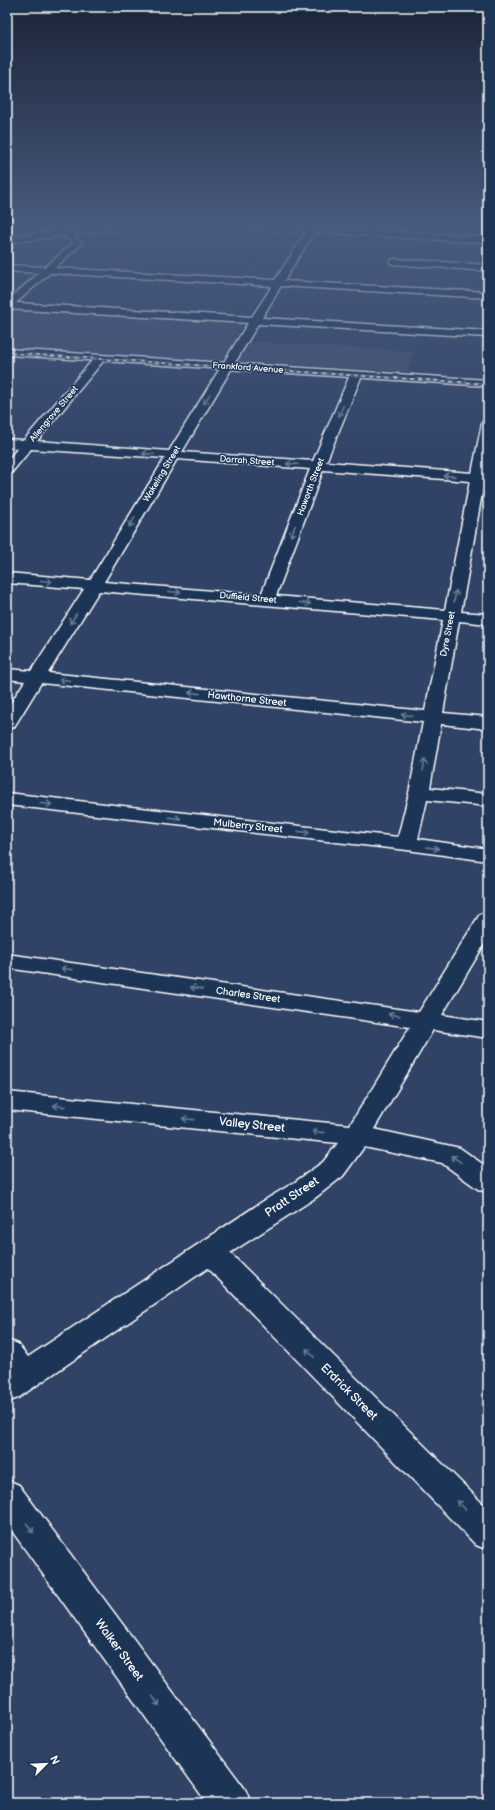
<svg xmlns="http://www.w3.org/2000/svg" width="495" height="1810" font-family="'Balsamiq Sans',sans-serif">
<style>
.built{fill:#424f72}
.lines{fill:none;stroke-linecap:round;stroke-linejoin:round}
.minor-casing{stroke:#fff;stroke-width:3}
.major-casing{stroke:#fff;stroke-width:3}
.minor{fill:#1d3557;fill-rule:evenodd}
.major{fill:#1d3557;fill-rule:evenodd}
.rail-casing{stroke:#fff;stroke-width:2}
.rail{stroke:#1d3557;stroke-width:1.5;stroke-dasharray:4;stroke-linecap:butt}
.oneway{stroke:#6c7c92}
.labels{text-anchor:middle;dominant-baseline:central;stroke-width:3;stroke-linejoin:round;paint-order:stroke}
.far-street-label{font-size:9px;fill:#fff;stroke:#1d3557}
.street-label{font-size:10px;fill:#fff;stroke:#1d3557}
.near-street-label{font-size:12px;fill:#fff;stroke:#1d3557}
</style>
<rect width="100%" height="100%" fill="#304265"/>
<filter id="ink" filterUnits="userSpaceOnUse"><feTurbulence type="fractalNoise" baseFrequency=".025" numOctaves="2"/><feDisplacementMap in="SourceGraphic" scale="8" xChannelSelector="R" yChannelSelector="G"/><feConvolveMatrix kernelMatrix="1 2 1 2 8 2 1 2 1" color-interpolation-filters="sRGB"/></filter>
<g filter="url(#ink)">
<!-- built -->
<path class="built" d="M63 224H140L64 233 59 228Z
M16 309 243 323 234 341 414 351 408 372 7 349V318Z"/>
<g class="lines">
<defs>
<path id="minor" d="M115 224H144L140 227 73 235 82 243 55 268 275 280 306 232 217 227 213 224H268L309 227 310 224H319L317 227 488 237V243L314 232 284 281 488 292V298L281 286 262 318 488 331V337L258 324 182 452 313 461 350 375 356 372 362 375 326 462 472 473 482 423 484 420 488 419V458L485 474H488V482H484L461 612 488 614V624L459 621 443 713 488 717V729L441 724 430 788 488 794V806L427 800 418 839 488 849V861L407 850 7 805V793L398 837 409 793 423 722 41 683 14 727 7 729V709L25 681 7 679V669L31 671 84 589 7 583V573L90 580 165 458 31 449 12 472 7 473V461L18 448 7 447V439L24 440 96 356 100 355 106 358 104 360 37 441 169 451 248 323 7 309V301L39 273 7 271V265L45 267 73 243 63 236 7 243V237L58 231 55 228 59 225 67 230ZM50 273 272 286 252 317 16 303ZM177 459 310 469 261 595 104 582ZM323 470 470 481 445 610 276 596ZM99 591 443 620 425 711 48 673Z
M395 259 488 265V271L392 264 390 262 392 260Z
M488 912V938L442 1015 488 1022V1038L433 1030 374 1129 460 1148 488 1168V1193L478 1189 442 1163 364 1147 343 1176 315 1198 230 1253 488 1509V1550L476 1545 208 1268 18 1398 7 1402V1340L18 1344 28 1357 265 1200 295 1182 323 1162 338 1143 7 1110V1092L350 1125 410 1027 7 968V954L419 1012 480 914Z
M7 1480 19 1485 245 1789 251 1803H207L7 1524Z"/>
<path id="major" d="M7 349 488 380V386L7 355Z"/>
</defs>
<!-- minor casing -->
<use href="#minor" class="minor-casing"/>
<!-- major casing -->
<use href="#major" class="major-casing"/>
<!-- minor -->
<use href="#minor" class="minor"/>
<!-- major -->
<use href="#major" class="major"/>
<defs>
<path id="rail" d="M7 353 488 384"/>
</defs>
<!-- rail casing -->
<use href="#rail" class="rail-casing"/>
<!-- rail -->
<use href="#rail" class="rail"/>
</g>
<!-- one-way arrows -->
<defs><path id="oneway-shaft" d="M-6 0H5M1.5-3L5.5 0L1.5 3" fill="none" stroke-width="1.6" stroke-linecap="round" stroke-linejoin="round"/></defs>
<g class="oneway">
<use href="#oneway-shaft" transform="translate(207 399) rotate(122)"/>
<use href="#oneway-shaft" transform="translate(341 411) rotate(113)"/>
<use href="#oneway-shaft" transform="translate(148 454) rotate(-176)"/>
<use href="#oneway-shaft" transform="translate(292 464) rotate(-176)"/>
<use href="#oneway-shaft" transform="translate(449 476) rotate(-176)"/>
<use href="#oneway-shaft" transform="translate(132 522) rotate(121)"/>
<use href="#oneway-shaft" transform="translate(293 531) rotate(111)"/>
<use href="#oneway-shaft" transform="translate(46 581) rotate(5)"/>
<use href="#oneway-shaft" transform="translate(175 592) rotate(5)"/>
<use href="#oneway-shaft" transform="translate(455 596) rotate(-79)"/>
<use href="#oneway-shaft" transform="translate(305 603) rotate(5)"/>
<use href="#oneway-shaft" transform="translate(73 619) rotate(123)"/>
<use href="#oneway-shaft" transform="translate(65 680) rotate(-174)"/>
<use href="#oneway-shaft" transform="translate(194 693) rotate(-174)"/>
<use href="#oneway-shaft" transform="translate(407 715) rotate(-174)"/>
<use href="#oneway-shaft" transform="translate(424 765) rotate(-80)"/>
<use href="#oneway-shaft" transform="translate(46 804) rotate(6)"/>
<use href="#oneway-shaft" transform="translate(175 818) rotate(6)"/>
<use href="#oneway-shaft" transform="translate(304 832) rotate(6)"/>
<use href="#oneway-shaft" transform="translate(433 848) rotate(8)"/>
<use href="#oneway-shaft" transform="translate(67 969) rotate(-172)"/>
<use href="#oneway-shaft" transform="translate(196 988) rotate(-172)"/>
<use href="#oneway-shaft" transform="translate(394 1015) rotate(-172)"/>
<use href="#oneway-shaft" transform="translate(59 1106) rotate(-174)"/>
<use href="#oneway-shaft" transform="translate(188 1119) rotate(-174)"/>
<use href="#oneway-shaft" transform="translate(318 1132) rotate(-174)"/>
<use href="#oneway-shaft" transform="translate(456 1159) rotate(-145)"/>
<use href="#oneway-shaft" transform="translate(310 1353) rotate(-135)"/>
<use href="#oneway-shaft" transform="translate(461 1505) rotate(-135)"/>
<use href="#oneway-shaft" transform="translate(30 1528) rotate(54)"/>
<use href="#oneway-shaft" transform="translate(156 1701) rotate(54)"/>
</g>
</g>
<!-- sky -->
<linearGradient id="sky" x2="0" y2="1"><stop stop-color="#1a2438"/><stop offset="0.47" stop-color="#485a7e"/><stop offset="1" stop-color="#485a7e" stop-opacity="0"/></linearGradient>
<rect width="495" height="478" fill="url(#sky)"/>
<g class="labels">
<!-- far-street labels -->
<g class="far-street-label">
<text transform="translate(248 368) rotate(4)">Frankford Avenue</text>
<text transform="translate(54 414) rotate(-50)">Allengrove Street</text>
<text transform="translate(247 461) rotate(4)">Darrah Street</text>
<text transform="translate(162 474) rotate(-59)">Wakeling Street</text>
<text transform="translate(311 487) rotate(-69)">Haworth Street</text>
<text transform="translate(248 598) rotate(5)">Duffield Street</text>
<text transform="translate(448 634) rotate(-79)">Dyre Street</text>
</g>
<!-- street labels -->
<g class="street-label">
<text transform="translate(247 699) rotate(6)">Hawthorne Street</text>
<text transform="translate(248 826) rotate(6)">Mulberry Street</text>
<text transform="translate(248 995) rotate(8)">Charles Street</text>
</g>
<!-- near-street labels -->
<g class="near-street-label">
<text transform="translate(252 1125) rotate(6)">Valley Street</text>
<text transform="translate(292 1197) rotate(-34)">Pratt Street</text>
<text transform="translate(349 1392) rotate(45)">Erdrick Street</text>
<text transform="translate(119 1650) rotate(54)">Walker Street</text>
</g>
</g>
<!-- margin -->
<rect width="495" height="1810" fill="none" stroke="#1d3557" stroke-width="24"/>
<rect x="12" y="12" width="471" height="1786" fill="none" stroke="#fff" stroke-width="1.5" filter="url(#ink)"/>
<!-- north arrow -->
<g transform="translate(46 1764) rotate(66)" stroke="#1d3557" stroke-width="3" paint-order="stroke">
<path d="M0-3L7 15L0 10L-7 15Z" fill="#ffffff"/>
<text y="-6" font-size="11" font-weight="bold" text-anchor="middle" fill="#ffffff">N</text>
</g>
</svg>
